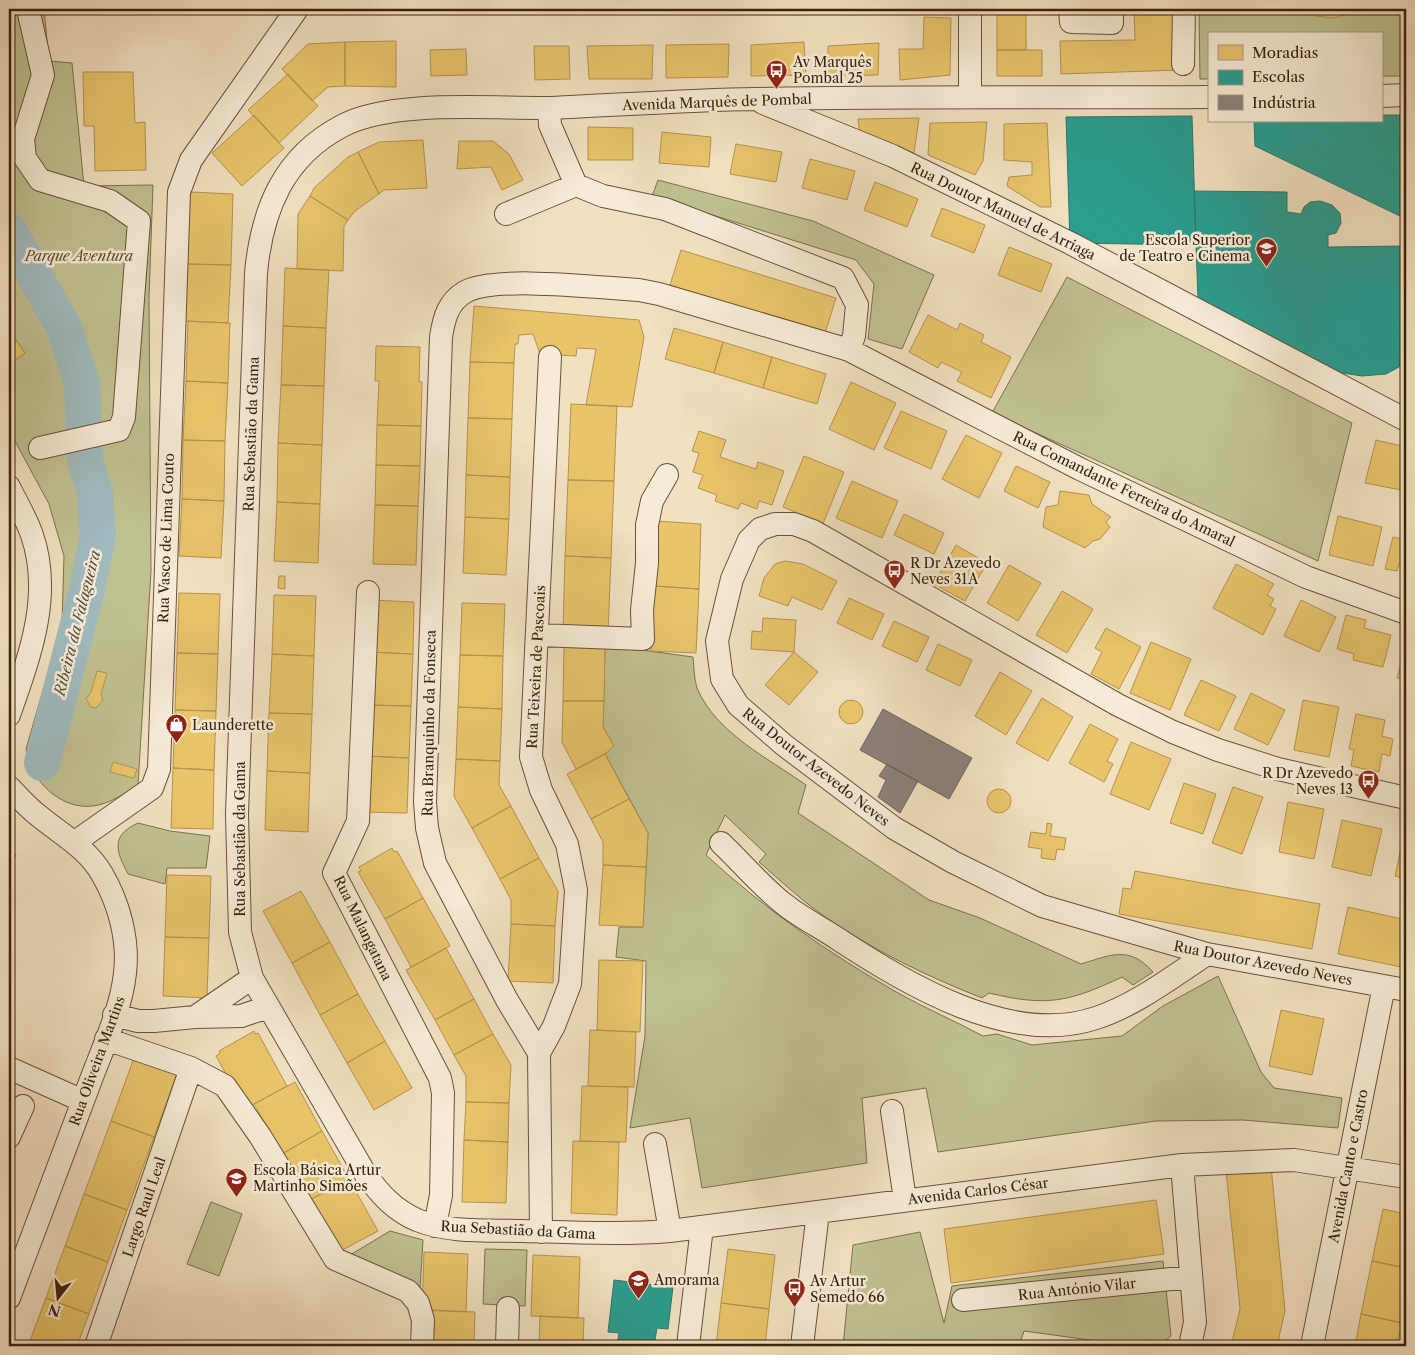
<svg xmlns="http://www.w3.org/2000/svg" width="1415" height="1355" font-family="'Libre Caslon Text',serif">
<style>
.green{fill:#bfc190;stroke:#7c724d}
.homes{fill:#e9c46a;stroke:#b4934d}
.schools{fill:#2a9d8f;stroke:#2f7867}
.industry{fill:#8a817c;stroke:#72645a}
.lines{fill:none;stroke-linecap:round;stroke-linejoin:round}
.river{stroke:#a0babe;stroke-width:36}
.minor-casing{stroke:#685238;stroke-width:24}
.minor{stroke:#f6ebd7;stroke-width:22}
.labels{text-anchor:middle;dominant-baseline:central;stroke-width:5;stroke-linejoin:round;paint-order:stroke}
.poi-label{font-size:14px;fill:#3a220a;stroke:#f6ebd7;text-anchor:start}
.street-label{font-size:14px;fill:#3a220a;stroke:#f6ebd7}
.park-label{font-size:14px;font-style:italic;fill:#5b4a2c;stroke:#f6ebd7}
.water-label{font-size:15px;font-style:italic;fill:#595040;stroke:#f6ebd7}
</style>
<rect width="100%" height="100%" fill="#f1e0c1"/>
<filter id="stains"><feTurbulence type="fractalNoise" baseFrequency=".004" numOctaves="4"/><feColorMatrix values="0 0 0 0 .2 0 0 0 0 .09 0 0 0 0 .02 0 0 0 .5 -.17"/></filter>
<radialGradient id="worn" r=".72"><stop offset=".6" stop-color="#630" stop-opacity="0"/><stop offset="1" stop-color="#630" stop-opacity=".3"/></radialGradient>
<!-- green -->
<path class="green" d="M9 9H44L49 61 72 63 84 186 153 185 149 298 151 571 138 785C124 794 109 804 93 806 60 810 30 780 26 749L62 624 64 556 49 504 9 430V364L25 353 9 330Z
M1199 9H1406V76H1381V34H1209V79H1200Z
M658 180 813 221 934 275 902 349 868 339 874 284 856 260 652 196Z
M1067 277 1352 423 1318 561 992 413Z
M605 645 693 657C694 667 694 679 697 688 716 733 768 758 806 785L798 813 929 900 980 918 1081 964C1111 955 1129 945 1153 972L1133 985 1122 977C1069 1002 1047 1007 989 993L982 998C929 977 874 951 827 918 803 902 781 881 759 862L766 854 725 815 706 855C763 908 830 954 898 993 925 1008 955 1021 983 1036L997 1034 1032 1045 1122 1036 1163 1006 1218 976 1261 1072 1274 1088 1342 1098 1338 1128 1243 1120 1156 1121 938 1152 926 1088 862 1098 867 1163 702 1188 690 1118 630 1128 645 1036 646 961 616 957 619 927H643L648 833 605 754 614 746 603 727Z
M138 823 170 831 210 836 206 868H167L165 884 128 874C116 851 110 836 138 823Z
M211 1202 242 1214 219 1276 187 1264Z
M390 1231 423 1240 420 1290 350 1255Z
M920 1232 944 1323 952 1286 1163 1261 1171 1336 1159 1346H1134L1024 1331 1019 1346H843L853 1245Z
M485 1249 527 1250 525 1306 483 1304Z"/>
<!-- homes -->
<path class="homes" d="M1134 9H1179V70L1061 74 1060 41 1135 40Z
M1300 9H1358L1351 13 1334 18 1316 16Z
M997 10H1026V50H997Z
M924 17 951 18 950 75 900 80 899 49H923Z
M396 41V87L345 86V42Z
M345 42V86L328 87 312 101 282 69 308 44Z
M804 42 806 75 751 76V45Z
M879 43 878 75 828 76V46Z
M729 44 728 77 666 78V45Z
M653 45 652 79H589L587 46Z
M534 46H569L570 79 535 80Z
M466 49 467 75 431 76 430 50Z
M997 50H1042V76H997Z
M83 72H133L135 123 145 122 146 170 95 171 94 126H84Z
M288 74 318 106 279 143 248 110Z
M254 115 284 148 242 186 212 153Z
M919 118 914 153 860 134 858 119Z
M987 122 983 161 975 175 928 155 930 123Z
M1047 123 1051 207H1040L1007 186 1009 177 1032 175V162L1004 160V124Z
M588 127 633 128V160H588Z
M662 132 711 137 709 167 659 163Z
M423 140 427 188 384 190 379 194 358 152 379 142Z
M459 141H493L509 154 523 180 502 190 491 167 457 169Z
M736 144 782 152 776 182 730 174Z
M358 152 379 194 355 211 348 220 310 196 314 188 348 157Z
M810 159 855 171 847 200 802 188Z
M875 182 918 199 907 227 864 210Z
M190 192 233 194 231 265 187 264Z
M310 196 348 220 344 226 343 271 297 269 298 214Z
M942 208 985 225 974 253 931 236Z
M1009 247 1052 264 1041 292 998 275Z
M681 250 836 298 825 333 670 285Z
M187 264 231 265 228 323 184 321Z
M285 268 329 270 326 328 283 326Z
M474 306 639 320 644 337 632 407 586 405 596 349 577 348 576 356 540 354 533 334 519 335 518 344H515L514 363 470 362Z
M928 315 957 330 960 323 984 335 981 342 1011 357 991 398 957 381 962 372 941 362 938 368 909 352Z
M188 321 230 323 228 383 186 381Z
M283 326 326 328 324 386 281 385Z
M674 328 723 342 714 373 665 359Z
M9 330 25 353 9 364Z
M723 342 772 357 763 388 714 373Z
M376 346 420 347 419 382H422L421 426 377 425 379 381H375Z
M772 357 826 374 817 404 763 388Z
M470 362 514 363 512 419 468 418Z
M186 381 228 383 225 441 183 440Z
M851 382 896 403 874 450 829 429Z
M281 385 324 386 322 445 278 443Z
M571 404 617 406 614 481 568 480Z
M901 411 947 431 931 469 884 448Z
M468 418 512 419 510 477 466 475Z
M377 425 421 426 420 466 376 465Z
M699 431 726 440 720 457 756 469 758 462 784 471 772 505 759 501 757 509 741 503 738 509 715 501 717 495 698 488 703 475 693 472 699 453 692 451Z
M966 435 1002 453 979 498 942 479Z
M183 440 225 441 224 501 182 499Z
M1376 440 1406 447V491L1365 483Z
M278 443 322 445 320 504 277 502Z
M804 456 844 472 823 524 783 507Z
M376 465 420 466 418 506 375 505Z
M1016 466 1050 482 1038 508 1004 491Z
M466 475 510 477 509 519 465 517Z
M568 480 614 481 611 558 565 556Z
M852 481 898 501 882 538 836 518Z
M1060 491 1089 495 1092 504 1111 517 1106 522 1110 527 1100 539 1093 541 1085 548 1043 527 1046 507 1058 505Z
M182 499 224 501 221 558 179 556Z
M277 502 320 504 318 563 274 561Z
M375 505 418 506 416 565 373 564Z
M904 514 944 533 934 554 894 535Z
M1338 516 1382 527 1373 566 1329 555Z
M465 517 509 519 506 575 463 573Z
M657 521 701 524 699 589 654 586Z
M1393 537 1406 540V566L1399 564 1397 571 1385 569Z
M956 545 987 563 965 601 934 584Z
M565 556 611 558 608 633 563 631Z
M785 561 803 564 837 581 822 610 792 597 788 606 759 596 764 578 775 564Z
M1236 564 1274 584 1267 595 1274 599 1270 606 1276 609 1263 635 1213 608Z
M1009 565 1041 583 1018 621 987 603Z
M279 576H285V589L278 588Z
M654 586 699 589 696 653 651 651Z
M1062 591 1093 609 1067 653 1036 635Z
M179 593 220 594 218 654 177 653Z
M274 595 316 596 314 656 272 654Z
M849 598 884 614 872 640 837 623Z
M371 600 414 602 413 654 370 652Z
M1301 600 1336 617 1319 652 1284 636Z
M462 603 505 604 503 656 460 655Z
M1346 615 1366 620 1364 628 1391 635 1383 667 1353 660 1354 654 1337 649Z
M763 618 796 620 794 652 751 649 752 631 762 632Z
M894 621 929 637 917 662 882 646Z
M1106 628 1141 647 1119 689 1091 674 1102 652 1095 648Z
M1151 642 1191 659 1170 710 1130 693Z
M1406 643V680L1397 678Z
M564 644 605 645 604 701H563Z
M938 644 972 660 960 686 926 670Z
M370 652 413 654 411 706 368 705Z
M794 652 818 672 789 705 765 685Z
M177 653 218 654 216 711 175 710Z
M272 654 314 656 312 714 269 713Z
M460 655 503 656 502 709 458 707Z
M97 671 107 673 101 694 103 700 96 708 91 707 86 699 91 692Z
M1000 672 1032 691 1006 735 975 716Z
M1201 680 1236 696 1219 731 1184 715Z
M1251 693 1285 710 1268 745 1234 729Z
M1042 698 1073 717 1048 761 1016 743Z
M1303 700 1339 707 1329 757 1294 750Z
M839 712a12 12 0 1 1 24 0a12 12 0 1 1-24 0Z
M563 701H604L603 727 614 746 605 754 576 769 562 742Z
M368 705 411 706 409 758 366 756Z
M458 707 502 709 500 761 456 759Z
M175 710 216 711 214 770 173 768Z
M269 713 312 714 310 773 267 771Z
M1356 714 1385 720 1382 736 1393 739 1390 756 1382 754 1379 772 1351 766 1354 750 1349 749Z
M1090 724 1118 739 1107 761 1113 764 1104 782 1069 763Z
M1131 742 1171 759 1149 810 1110 794Z
M1406 750V775L1402 774Z
M605 754 629 799 591 819 567 774Z
M366 756 409 758 407 813 364 812Z
M456 759 500 761 499 785 511 806 472 828 454 796Z
M113 762 137 769 134 778 110 772Z
M173 768 214 770 213 829 171 828Z
M267 771 310 773 308 832 265 830Z
M1184 783 1216 794 1203 834 1170 823Z
M1233 787 1263 797 1242 854 1212 843Z
M987 801a12 12 0 1 1 24 0a12 12 0 1 1-24 0Z
M629 799 648 833 646 867 603 865V842L591 819Z
M1288 802 1324 809 1314 859 1279 852Z
M511 806 539 858 500 879 472 828Z
M1342 820 1382 829 1371 876 1332 867Z
M1047 823 1052 824 1050 836 1066 838 1064 850 1057 849 1055 860 1041 858 1042 849 1028 847 1031 832 1046 834Z
M1405 830H1406V879L1395 876Z
M392 848 394 852 397 851 423 898 385 919 358 872 361 871 359 867Z
M9 851 16 855 9 871Z
M539 858 558 891 555 926 511 924V900L500 879Z
M603 865 646 867 643 927 599 925Z
M1135 871 1320 904 1312 949 1119 914 1123 888 1131 889Z
M167 875 211 876 209 938 165 937Z
M301 891 330 942 292 963 263 911Z
M423 898 450 946 411 967 385 919Z
M1348 907 1406 920V968L1338 954Z
M511 924 555 926 553 983 508 981Z
M165 937 209 938 207 998 163 996Z
M330 942 358 994 320 1015 292 963Z
M446 948 474 999 435 1020 406 970Z
M599 960 643 961 640 1032 597 1030Z
M358 994 385 1041 347 1063 320 1015Z
M474 999 493 1034 454 1055 435 1020Z
M1281 1010 1324 1019 1312 1075 1269 1066Z
M590 1030 636 1032 634 1087 588 1086Z
M254 1031 255 1034 258 1033 287 1086 245 1109 216 1056 220 1053 219 1051Z
M493 1034 511 1065 509 1103 466 1102V1076L454 1055Z
M385 1041 412 1088 374 1110 347 1063Z
M1406 1048V1079L1400 1078Z
M134 1058 177 1074 154 1137 111 1121Z
M295 1082 322 1131 282 1154 254 1104Z
M582 1086 628 1087 626 1142 580 1141Z
M466 1102 509 1103 508 1142 464 1140Z
M111 1121 154 1137 127 1210 84 1194Z
M322 1131 349 1179 308 1201 282 1154Z
M464 1140 508 1142 506 1203 462 1202Z
M573 1141 619 1142 617 1215 571 1213Z
M1271 1166 1285 1311 1277 1346H1231L1240 1309 1226 1170Z
M349 1179 378 1231 337 1253 308 1201Z
M84 1194 127 1210 108 1262 65 1246Z
M1156 1200 1164 1254 951 1283 944 1229Z
M1383 1209 1406 1214V1268L1372 1261Z
M65 1246 108 1262 89 1314 46 1298Z
M728 1249 775 1255 769 1309 721 1303Z
M424 1252 468 1254 466 1312 422 1310Z
M533 1255 580 1257 578 1318 531 1316Z
M1372 1261 1406 1268V1299L1402 1323 1361 1314Z
M46 1298 89 1314 77 1346H28Z
M721 1303 769 1309 765 1346H716Z
M432 1310 475 1312 474 1346H431Z
M1361 1314 1402 1323 1397 1346H1355Z
M540 1316 584 1318 583 1346H539Z"/>
<!-- schools -->
<path class="schools" d="M1381 115H1406V219L1255 146 1254 121H1381Z
M1192 116 1196 245 1070 243 1066 117Z
M1194 191 1287 192V212L1301 214 1304 207 1310 202 1320 201 1332 205 1340 213 1341 223 1336 233 1328 235V247L1406 246V344L1399 367 1386 374 1362 376 1336 372 1198 298Z
M614 1280 673 1287 668 1329 657 1328 654 1346H617L619 1333 608 1332Z"/>
<!-- industry -->
<path class="industry" d="M883 709 972 758 949 799 860 750Z
M887 764 918 781 900 813 878 797 886 780 879 776Z"/>
<g class="lines">
<!-- river -->
<path class="river" d="M9 230 64 328 82 383 85 461 95 493 98 535 87 589 42 763"/>
<defs>
<path id="minor" d="M28 9 43 75 23 139 25 158 40 180 110 201 139 221 124 417 119 430 40 448
M1070 9 1071 22 1112 23V9
M1183 64 1184 9
M970 96V9
M1381 96 1406 95
M1209 97C1058 98 907 96 756 99 687 100 619 105 551 108 493 109 392 99 342 126 283 157 262 210 256 273L237 814 240 932 252 978 366 1175C380 1194 394 1210 417 1220 449 1233 487 1230 522 1231 572 1232 620 1235 670 1231L1182 1165 1294 1160 1406 1177
M763 103 893 156 1070 243 1406 420
M549 108 550 125 576 185 603 196 665 209 843 278 857 305 854 336 849 350
M506 214 576 185
M9 487C17 503 26 518 32 535 53 596 29 658 9 715
M368 592 358 821 334 873 440 1078 443 1093 441 1195 435 1226
M538 635 643 639 642 610 647 563V525L652 501 667 475
M9 787C19 797 28 808 39 816 62 835 87 848 102 874 119 903 129 940 125 973 121 1011 102 1049 89 1085 63 1156 36 1227 9 1298
M1406 798 1278 769 1218 750 1173 732 1118 705 813 531 794 524H775L760 529 749 540 732 579 717 641 722 679 738 705 784 745 894 828 953 862 1042 906 1207 954 1406 990
M75 842 152 788 159 769 179 192 191 160 297 9
M721 843C742 863 761 886 784 904 800 917 820 927 838 939 907 984 1010 1047 1096 1018 1136 1005 1172 977 1207 954
M114 1015 138 1021H154L195 1017 241 1016 268 1007
M195 1017 252 978
M539 1053 554 1026 570 984 576 890 567 844 541 790 531 757 550 357
M9 1068 83 1101
M191 1068 225 1086 260 1136 335 1259 408 1291 418 1303 423 1320 422 1346
M892 1111 905 1200
M9 1137 23 1106
M655 1144 670 1231
M1182 1165 1195 1322 1190 1346
M541 1232 539 1053 507 1000 435 863 427 828 425 802 441 337C444 318 448 302 465 292 494 275 602 288 639 290L659 294 849 350 1080 469 1306 577 1406 613
M963 1300 1191 1277
M96 1346 191 1068 106 1039
M507 1346 508 1308
M688 1346 702 1227
M802 1346 818 1212
M1312 1346 1384 986"/>
</defs>
<!-- minor casing -->
<use href="#minor" class="minor-casing"/>
<!-- minor -->
<use href="#minor" class="minor"/>
</g>
<!-- icons -->
<defs>
<symbol id="bus-pin" viewBox="-11 -11 22 30"><path d="M0 17L-7.5 6A9.5 9.5 0 1 1 7.5 6Z" fill="#8f2418" stroke="#f6ebd7"/><path d="M-5-6H5V4H4V6H2V4H-2V6H-4V4H-5ZM-3.5-4V0h7V-4ZM-3.5 1.2v1.5H-2V1.2ZM2 1.2v1.5H3.5V1.2Z" fill="#fff"/></symbol>
<symbol id="university-pin" viewBox="-11 -11 22 30"><path d="M0 17L-7.5 6A9.5 9.5 0 1 1 7.5 6Z" fill="#8f2418" stroke="#f6ebd7"/><path d="M0-5L7-2L0 1L-7-2ZM-4 1L0 2.5L4 1V4Q0 6-4 4Z" fill="#fff"/></symbol>
<symbol id="shop-pin" viewBox="-11 -11 22 30"><path d="M0 17L-7.5 6A9.5 9.5 0 1 1 7.5 6Z" fill="#8f2418" stroke="#f6ebd7"/><path d="M-5-2.5h2.3a2.7 3.5 0 0 1 5.4 0H5L5.5 6h-11ZM-1.5-2.5h3a1.5 2.3 0 0 0-3 0Z" fill="#fff"/></symbol>
<symbol id="school-pin" viewBox="-11 -11 22 30"><path d="M0 17L-7.5 6A9.5 9.5 0 1 1 7.5 6Z" fill="#8f2418" stroke="#f6ebd7"/><path d="M0-5L7-2L0 1L-7-2ZM-4 1L0 2.5L4 1V4Q0 6-4 4Z" fill="#fff"/></symbol>
</defs>
<g fill-rule="evenodd">
<use href="#bus-pin" x="764" y="58" width="25" height="34"/>
<use href="#university-pin" x="1254" y="236" width="25" height="34"/>
<use href="#bus-pin" x="882" y="558" width="25" height="34"/>
<use href="#shop-pin" x="164" y="712" width="25" height="34"/>
<use href="#bus-pin" x="1356" y="768" width="25" height="34"/>
<use href="#school-pin" x="224" y="1166" width="25" height="34"/>
<use href="#school-pin" x="626" y="1268" width="25" height="34"/>
<use href="#bus-pin" x="782" y="1276" width="25" height="34"/>
</g>
<g class="labels">
<!-- poi labels -->
<g class="poi-label">
<text x="793" y="62">Av Marquês<tspan x="793" dy="16">Pombal 25</tspan></text>
<text x="1250" y="240" text-anchor="end">Escola Superior<tspan x="1250" dy="16">de Teatro e Cinema</tspan></text>
<text x="910" y="563">R Dr Azevedo<tspan x="910" dy="16">Neves 31A</tspan></text>
<text x="192" y="725">Launderette</text>
<text x="1353" y="773" text-anchor="end">R Dr Azevedo<tspan x="1353" dy="16">Neves 13</tspan></text>
<text x="253" y="1170">Escola Básica Artur<tspan x="253" dy="16">Martinho Simões</tspan></text>
<text x="654" y="1280">Amorama</text>
<text x="810" y="1281">Av Artur<tspan x="810" dy="16">Semedo 66</tspan></text>
</g>
<!-- street labels -->
<g class="street-label">
<text transform="translate(717 102) rotate(-2)">Avenida Marquês de Pombal</text>
<text transform="translate(1003 211) rotate(26)">Rua Doutor Manuel de Arriaga</text>
<text transform="translate(251 434) rotate(-88)">Rua Sebastião da Gama</text>
<text transform="translate(1124 489) rotate(26)">Rua Comandante Ferreira do Amaral</text>
<text transform="translate(166 538) rotate(-88)">Rua Vasco de Lima Couto</text>
<text transform="translate(536 667) rotate(-87)">Rua Teixeira de Pascoais</text>
<text transform="translate(429 723) rotate(-89)">Rua Branquinho da Fonseca</text>
<text transform="translate(816 767) rotate(38)">Rua Doutor Azevedo Neves</text>
<text transform="translate(240 839) rotate(-90)">Rua Sebastião da Gama</text>
<text transform="translate(363 928) rotate(64)">Rua Malangatana</text>
<text transform="translate(1263 963) rotate(11)">Rua Doutor Azevedo Neves</text>
<text transform="translate(97 1061) rotate(-70)">Rua Oliveira Martins</text>
<text transform="translate(1348 1166) rotate(-79)">Avenida Canto e Castro</text>
<text transform="translate(978 1191) rotate(-7)">Avenida Carlos César</text>
<text transform="translate(144 1207) rotate(-71)">Largo Raul Leal</text>
<text transform="translate(518 1230) rotate(3)">Rua Sebastião da Gama</text>
<text transform="translate(1077 1289) rotate(-6)">Rua António Vilar</text>
</g>
<!-- park labels -->
<g class="park-label">
<text x="79" y="256">Parque Aventura</text>
</g>
<!-- water labels -->
<g class="water-label">
<text transform="translate(77 623) rotate(-76)">Ribeira da Falagueira</text>
</g>
</g>
<!-- margin -->
<rect width="1415" height="1355" fill="none" stroke="#f1e0c1" stroke-width="30"/>
<rect x="10" y="10" width="1395" height="1335" fill="none" stroke="#3a220a" stroke-width="2.5"/>
<rect x="15" y="15" width="1385" height="1325" fill="none" stroke="#3a220a"/>
<!-- legend -->
<rect x="1208" y="32" width="175" height="90" fill="#f6ebd7" stroke="#ab9b85"/>
<rect x="1218" y="45" width="25" height="15" fill="#e9c46a" stroke="#ab9b85"/>
<text x="1252" y="58" font-size="15" fill="#3a220a">Moradias</text>
<rect x="1218" y="70" width="25" height="15" fill="#2a9d8f" stroke="#ab9b85"/>
<text x="1252" y="82" font-size="15" fill="#3a220a">Escolas</text>
<rect x="1218" y="95" width="25" height="15" fill="#8a817c" stroke="#ab9b85"/>
<text x="1252" y="108" font-size="15" fill="#3a220a">Indústria</text>
<!-- north arrow -->
<g transform="translate(58 1298) rotate(196)" stroke="#f6ebd7" stroke-width="4" paint-order="stroke">
<path d="M0-4L9 19L0 12L-9 19Z" fill="#3a220a"/>
<text y="-8" font-size="14" font-weight="bold" text-anchor="middle" fill="#3a220a">N</text>
</g>
<rect width="100%" height="100%" filter="url(#stains)"/>
<rect width="100%" height="100%" fill="url(#worn)"/>
</svg>
